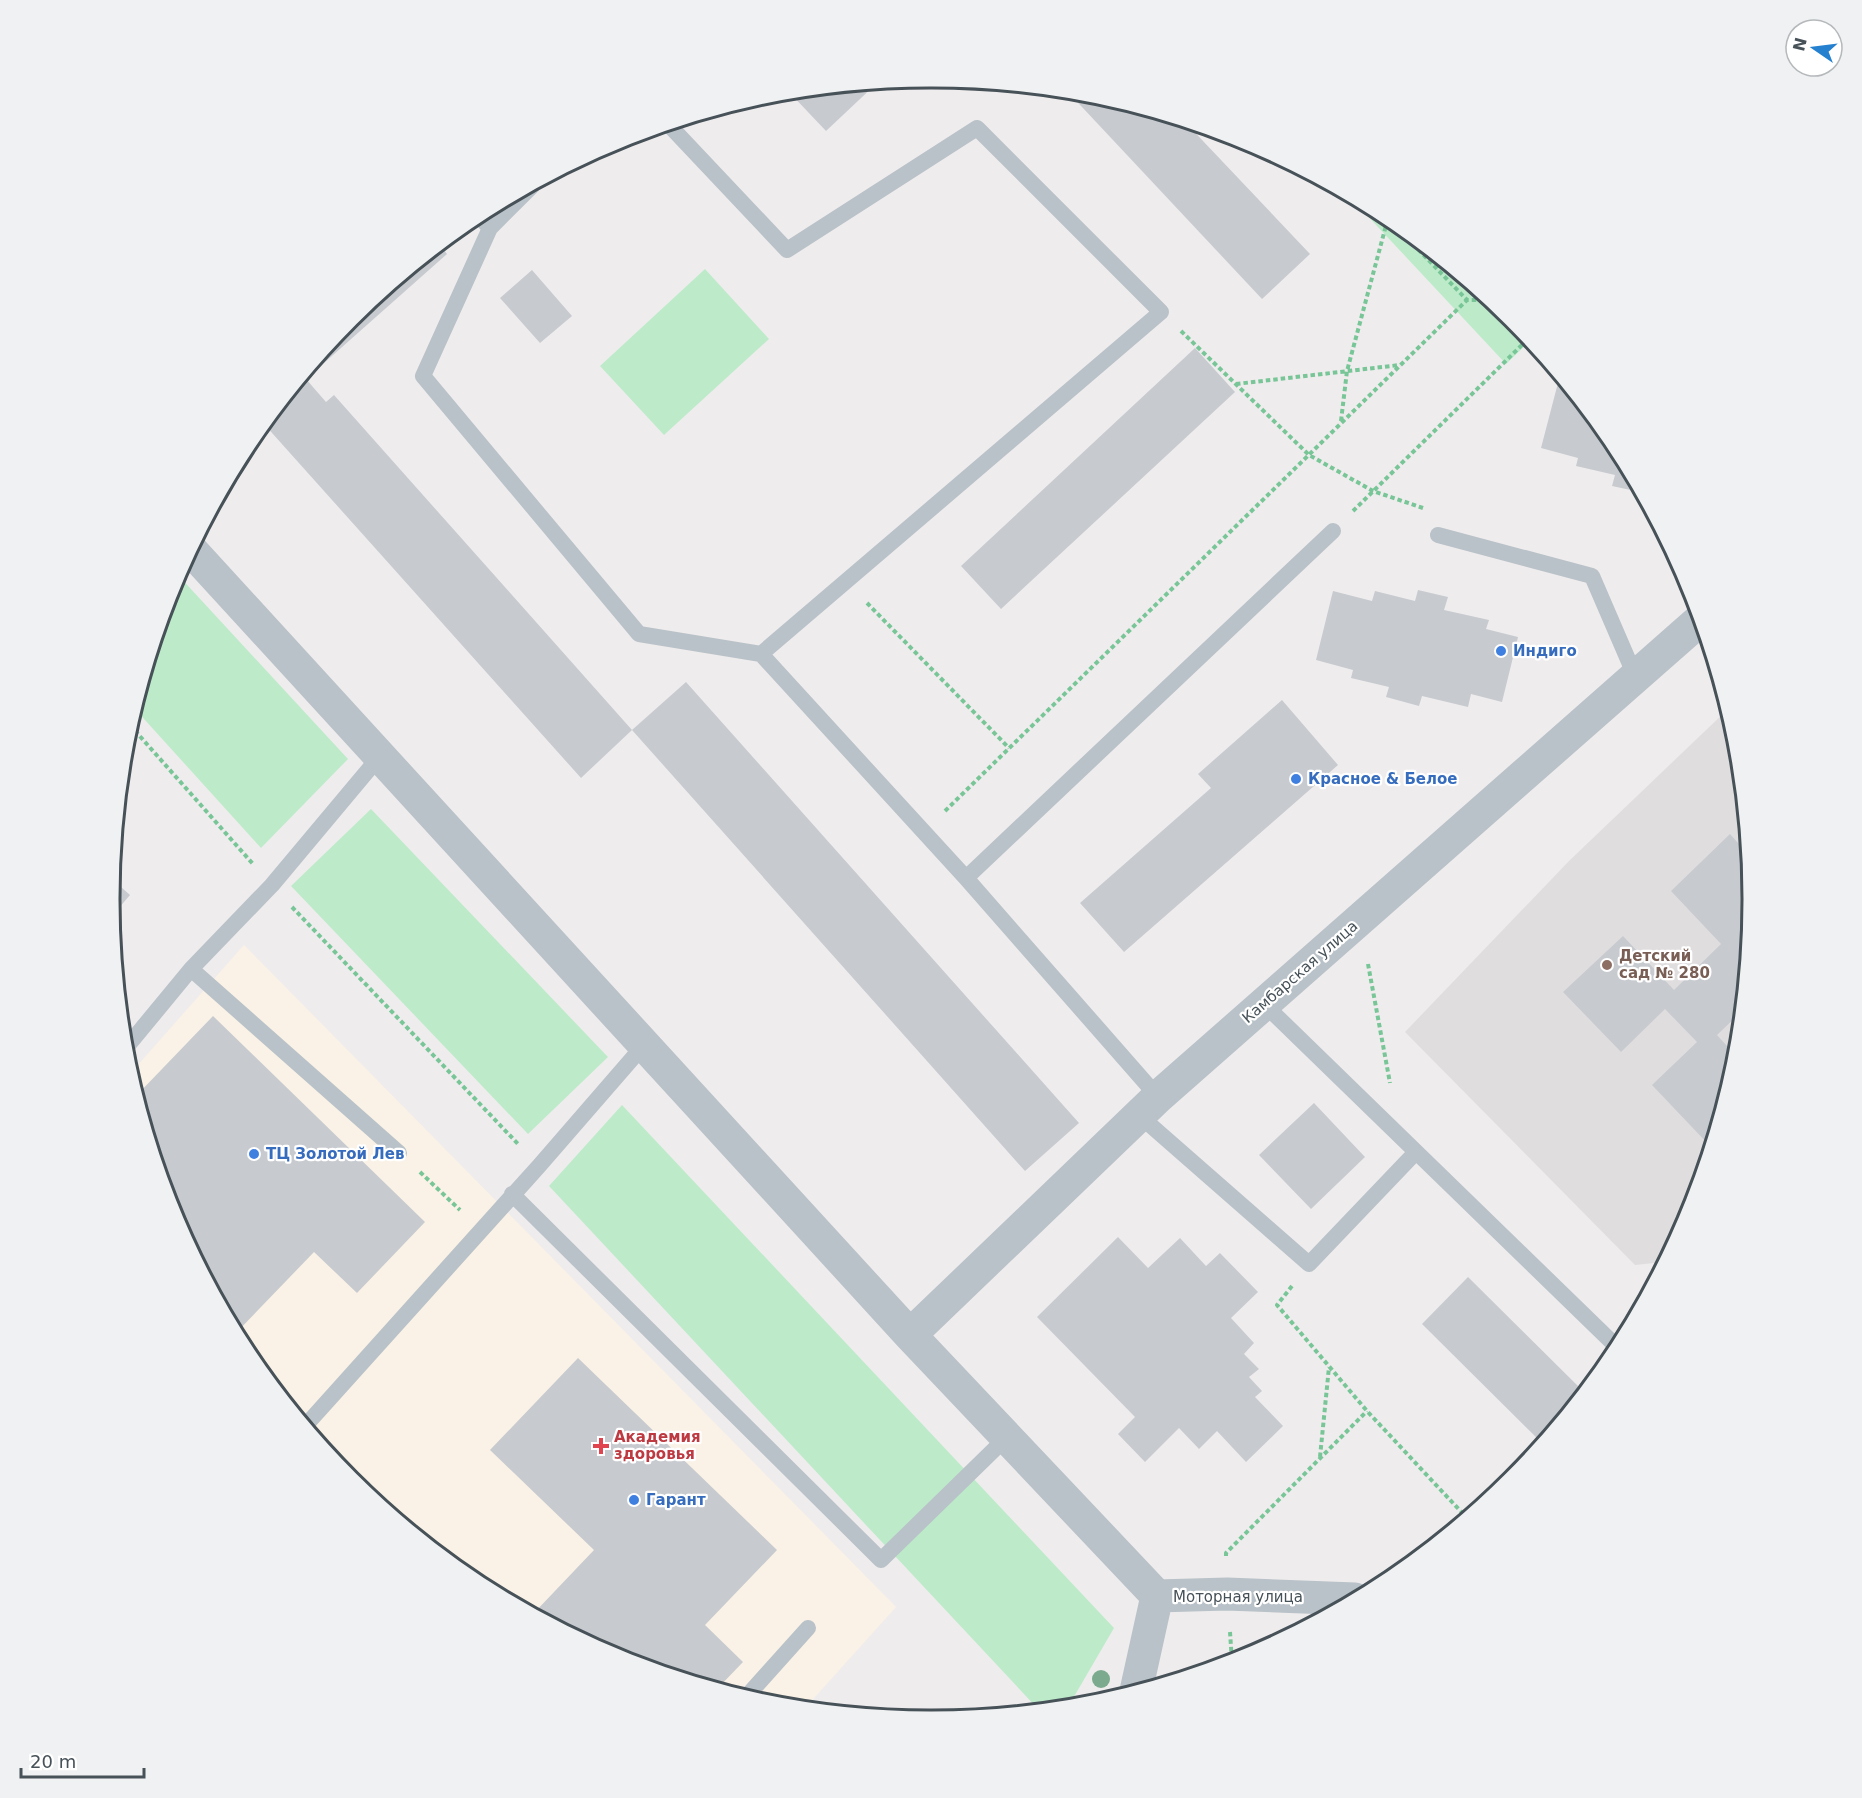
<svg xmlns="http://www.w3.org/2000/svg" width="1862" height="1798" font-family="'DejaVu Sans',sans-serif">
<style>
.commercial{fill:#faf2e6}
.education{fill:#e0ddde}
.green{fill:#bdebca}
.building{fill:#c7cacf}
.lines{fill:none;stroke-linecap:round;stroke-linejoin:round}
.path{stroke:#78c697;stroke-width:4;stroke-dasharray:4.5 3;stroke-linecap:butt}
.service{stroke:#b9c2c8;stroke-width:16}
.minor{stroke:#b9c2c8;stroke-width:33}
.tree{fill:#7caa8e}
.shop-dot{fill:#3f7fe0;stroke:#fff;stroke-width:2}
.education-dot{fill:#8d6e63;stroke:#fff;stroke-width:2}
.health-dot{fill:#e0444e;stroke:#fff;stroke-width:2}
.labels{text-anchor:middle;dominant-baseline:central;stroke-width:4.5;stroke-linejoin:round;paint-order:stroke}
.shop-label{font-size:15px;font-weight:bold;fill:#366cbe;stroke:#fff;text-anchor:start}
.education-label{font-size:15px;font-weight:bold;fill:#785e54;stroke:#fff;text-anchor:start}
.street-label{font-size:15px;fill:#465158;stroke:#fff}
.health-label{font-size:15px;font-weight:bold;fill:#be3a42;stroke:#fff;text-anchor:start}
.rim{fill:none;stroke:#465158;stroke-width:3}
</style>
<rect width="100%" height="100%" fill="#efeced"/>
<!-- commercial -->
<path class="commercial" d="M244 945 896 1607 805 1708 770 1704 617 1657 475 1581 350 1479 248 1355 172 1213 130 1074Z"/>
<!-- education -->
<path class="education" d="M1727 710 1736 739 1752 899 1736 1059 1689 1213 1663 1262 1635 1265 1405 1032 1569 861Z"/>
<!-- green -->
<path class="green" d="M1349 196 1387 217 1512 319 1530 341 1506 364Z
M705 269 769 339 664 435 600 366Z
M178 575 348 759 261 848 135 709Z
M371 809 608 1057 528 1134 291 886Z
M622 1105 1114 1628 1068 1707 1038 1709 549 1186Z"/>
<!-- building -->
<path class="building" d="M877 83 826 131 789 92Z
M1067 91 1092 94 1185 122 1310 254 1262 299Z
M440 245 447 254 306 379 326 402 334 395 632 730 581 778 264 424 351 318Z
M532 270 572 316 540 343 500 298Z
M1195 348 1235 392 1001 609 961 566Z
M1559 379 1614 443 1640 492 1612 486 1615 475 1576 466 1578 458 1541 448Z
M1418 590 1448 597 1444 610 1489 620 1486 629 1518 637 1502 702 1471 694 1468 707 1422 696 1419 706 1386 697 1389 687 1351 678 1353 670 1316 660 1333 591 1372 601 1375 591 1415 601Z
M686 682 1079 1123 1025 1171 632 730Z
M1282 700 1338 765 1124 952 1080 903 1211 788 1198 774Z
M1730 834 1747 853 1752 899 1749 930 1741 937 1748 944 1741 1012 1717 1035 1736 1056V1060L1709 1145 1652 1085 1697 1042 1665 1009 1621 1052 1563 992 1623 936 1674 990 1721 944 1671 891Z
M112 879 130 895 112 916 110 899Z
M213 1016 425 1222 357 1293 314 1252 236 1333 172 1213 137 1095Z
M1314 1103 1365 1157 1311 1209 1259 1155Z
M1118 1237 1148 1268 1180 1238 1206 1266 1220 1253 1258 1292 1231 1318 1254 1343 1244 1354 1259 1369 1249 1377 1262 1391 1255 1397 1283 1426 1246 1462 1217 1431 1199 1449 1179 1428 1145 1462 1118 1434 1135 1417 1037 1317Z
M1468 1277 1584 1392 1542 1443 1422 1324Z
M578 1358 777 1550 705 1625 743 1662 718 1688 617 1657 534 1613 594 1550 490 1450Z
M334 1451 370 1483 364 1490 350 1479 331 1456Z"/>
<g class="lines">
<!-- path -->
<path class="path" d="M1387 217 1467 300H1489
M1181 331 1309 455 1373 491 1423 508
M1236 384 1400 365
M1341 421 1347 371 1388 218
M1353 511 1528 339
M867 603 1009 748
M130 725 253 864
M945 811 1467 300
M292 907 519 1145
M1368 964 1390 1083
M420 1172 460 1210
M1292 1286 1277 1305 1367 1411 1466 1517
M1320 1457 1329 1367
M1226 1556V1553L1367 1411
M1230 1632 1232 1662"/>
<!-- service -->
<path class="service" d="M669 125 787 250 977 128 1161 312 761 654
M533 185 490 228 423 376 639 634 761 654 966 878 1158 1097
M478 215 490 228
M1438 535 1592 576 1636 678
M966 878 1333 531
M191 969 399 1153
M1264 1004 1618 1348
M125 1049 191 969 272 885 380 756
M1140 1116 1309 1264 1416 1152
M512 1194 881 1560 1006 1438
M306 1425 539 1166 644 1045
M746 1697 808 1628"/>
<!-- minor -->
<path class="minor" d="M191 550 910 1335 1157 1596
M910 1335 1158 1097 1700 620
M1157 1596 1227 1594 1355 1599
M1136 1691 1157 1596"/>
</g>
<!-- trees -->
<circle class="tree" cx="1101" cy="1679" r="9"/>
<!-- markers -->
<g class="shop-dot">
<circle cx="1501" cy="651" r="6"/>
<circle cx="1296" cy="779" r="6"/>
<circle cx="254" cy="1154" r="6"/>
<circle cx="634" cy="1500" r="6"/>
</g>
<circle class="education-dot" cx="1607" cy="965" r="6"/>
<path class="health-dot" d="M598 1437h6v6h6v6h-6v6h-6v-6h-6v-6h6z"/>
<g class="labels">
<!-- shop labels -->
<g class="shop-label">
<text x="1513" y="651">Индиго</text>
<text x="1308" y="779">Красное &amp; Белое</text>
<text x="266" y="1154">ТЦ Золотой Лев</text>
<text x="646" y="1500">Гарант</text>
</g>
<!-- education labels -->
<g class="education-label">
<text x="1619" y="956">Детский<tspan x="1619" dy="17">сад № 280</tspan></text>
</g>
<!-- street labels -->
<g class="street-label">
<text transform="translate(1300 972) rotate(-41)">Камбарская улица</text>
<text x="1238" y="1597">Моторная улица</text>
</g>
<!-- health labels -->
<g class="health-label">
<text x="614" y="1437">Академия<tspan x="614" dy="17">здоровья</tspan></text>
</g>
</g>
<!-- crop -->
<path d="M0 0H1862V1798H0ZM930 88H932A810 810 0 0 1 1742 898V900A810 810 0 0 1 932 1710H930A810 810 0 0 1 120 900V898A810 810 0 0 1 930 88Z" fill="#f0f1f2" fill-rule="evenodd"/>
<path class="rim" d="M930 88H932A810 810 0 0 1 1742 898V900A810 810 0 0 1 932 1710H930A810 810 0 0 1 120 900V898A810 810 0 0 1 930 88Z"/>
<!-- north arrow -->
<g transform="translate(1814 48) rotate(284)"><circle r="28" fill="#ffffff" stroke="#b5b9bc" stroke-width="1.5"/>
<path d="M0-4.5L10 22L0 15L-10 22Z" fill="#2581d0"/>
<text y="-9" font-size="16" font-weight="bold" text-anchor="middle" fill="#465158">N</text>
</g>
<!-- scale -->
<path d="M21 1768v9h123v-9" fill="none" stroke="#465158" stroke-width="3"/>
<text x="30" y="1768" font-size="18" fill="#465158" stroke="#ffffff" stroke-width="4.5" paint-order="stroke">20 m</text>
</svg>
